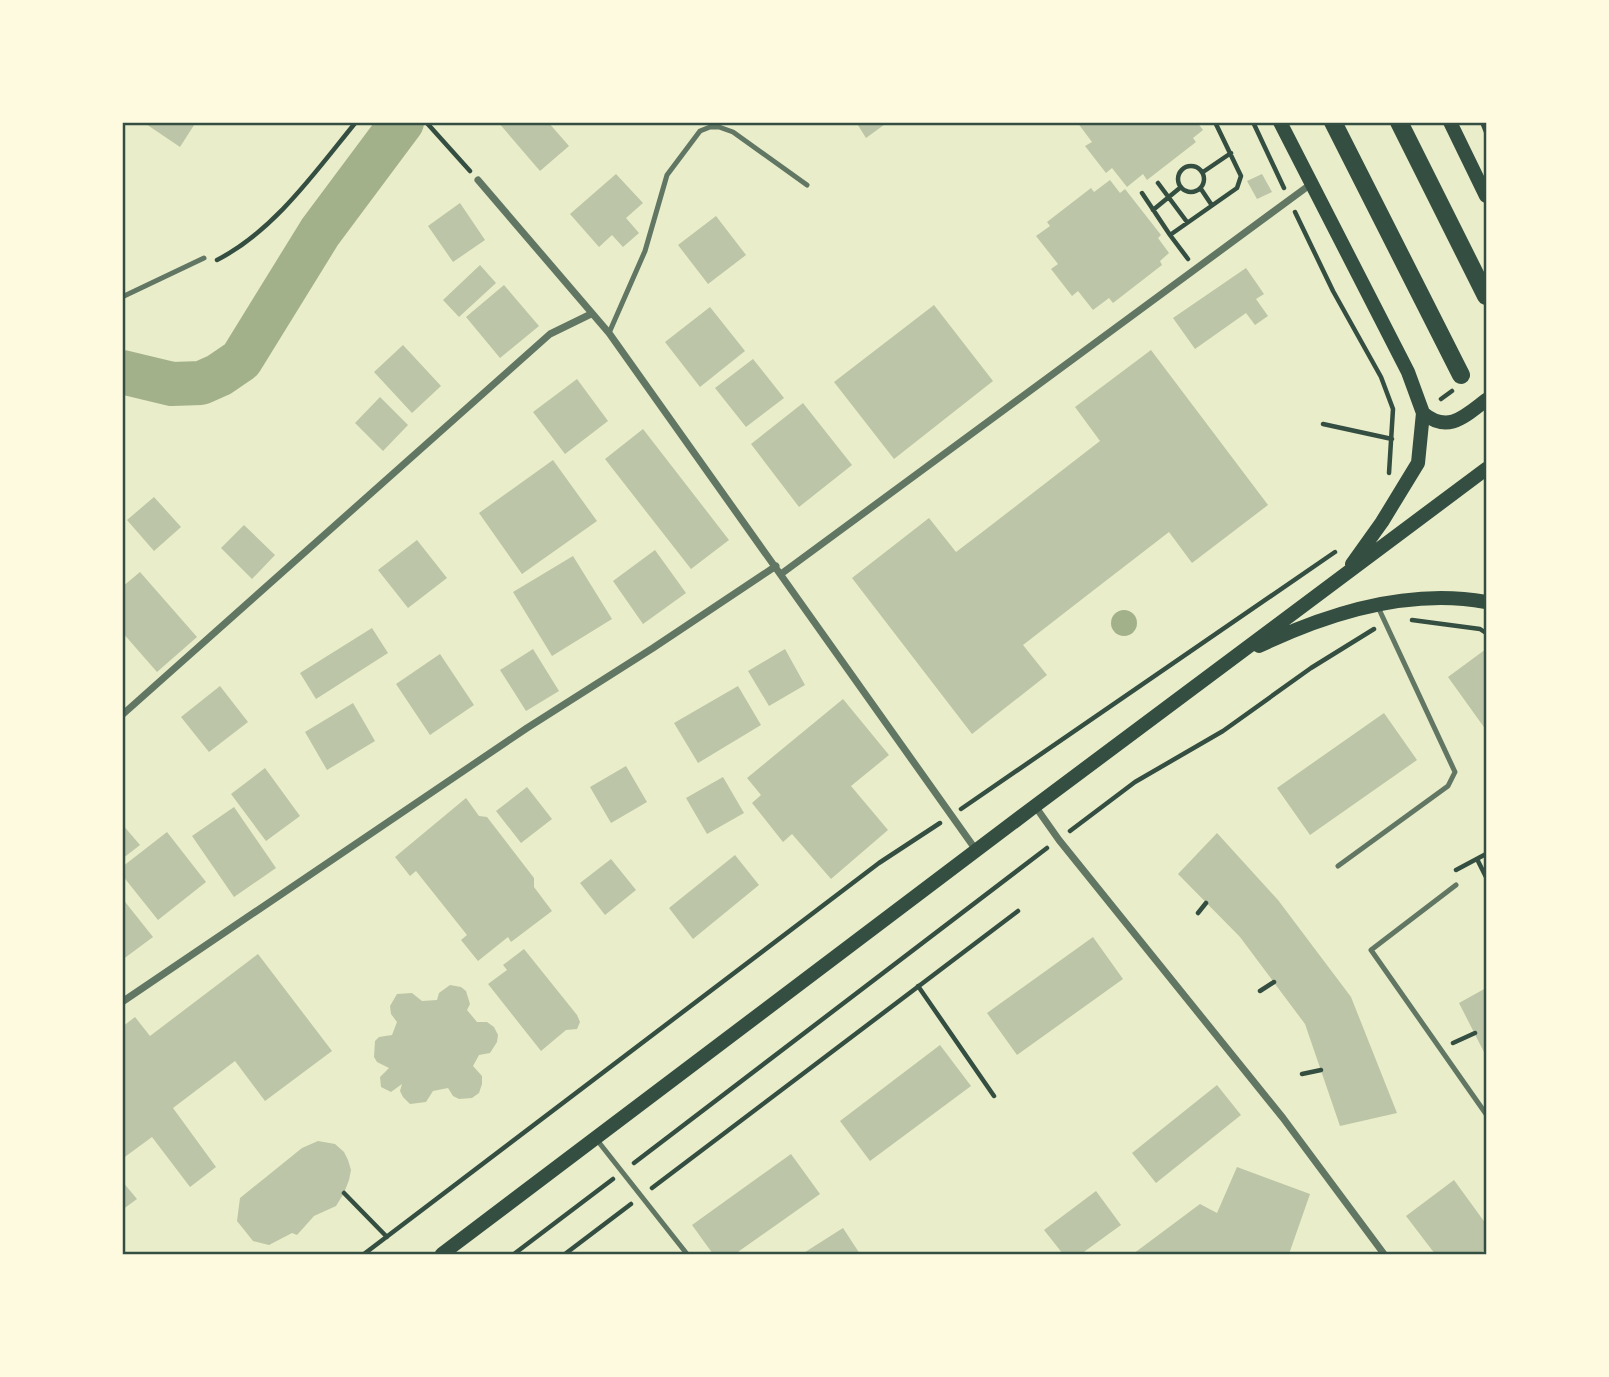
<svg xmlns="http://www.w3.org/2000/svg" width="1609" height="1377" font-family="Ubuntu,sans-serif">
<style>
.water{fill:#a3b18a}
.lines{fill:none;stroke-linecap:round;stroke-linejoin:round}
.river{stroke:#a3b18a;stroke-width:44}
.building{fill:#bcc5a7}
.path{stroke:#344e41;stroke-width:4.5}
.service{stroke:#617663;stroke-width:5}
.minor{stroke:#617663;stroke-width:7}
.secondary{stroke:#344e41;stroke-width:14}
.primary{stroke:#344e41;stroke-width:18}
.neatline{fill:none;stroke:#344e41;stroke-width:2.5}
</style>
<rect width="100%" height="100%" fill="#e9edc9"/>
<!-- water -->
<path class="water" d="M1111 623a13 13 0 1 1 26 0a13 13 0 1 1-26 0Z"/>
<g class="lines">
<!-- river -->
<path class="river" d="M122 372 172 384 201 383 219 375 241 360 320 232 402 122"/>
</g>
<!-- building -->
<path class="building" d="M143 122H196L180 147Z
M498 122H548L569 146 540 171Z
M856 122H888L866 138Z
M1077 122H1197L1203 130 1193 138 1196 142 1147 180 1143 174 1127 187 1112 168 1106 173 1085 146 1092 142Z
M616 174 643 203 626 218 639 233 623 247 612 235 599 247 570 214Z
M1262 174 1272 192 1257 199 1247 181Z
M1110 180 1120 193 1125 189 1161 235 1158 238 1169 253 1160 261 1162 265 1113 303 1109 298 1093 310 1078 291 1072 296 1051 269 1058 264 1036 236 1050 226 1047 222 1091 188 1094 192Z
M460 203 485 240 453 262 428 226Z
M716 216 746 255 708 284 678 245Z
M480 265 496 283 459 317 443 300Z
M1246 268 1264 294 1256 299 1268 316 1255 325 1246 313 1195 349 1173 318Z
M504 285 539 326 500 358 466 317Z
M934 305 993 381 894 459 834 382Z
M710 307 745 351 700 387 665 342Z
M403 345 441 386 412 413 374 372Z
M1151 350 1268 505 1192 563 1169 532 1090 593 1023 645 1047 675 972 734 852 578 929 518 956 552 985 530 1100 441 1075 407Z
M753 359 784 398 746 427 715 388Z
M577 379 608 421 565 454 533 412Z
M380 397 408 425 383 451 355 423Z
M803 403 852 465 799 507 751 444Z
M643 429 729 540 691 569 605 459Z
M553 460 597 521 522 574 479 513Z
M154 497 181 527 154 551 127 520Z
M244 525 275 555 252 579 221 548Z
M417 540 447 578 408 608 378 570Z
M655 550 686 593 643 624 613 581Z
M573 556 612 619 552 656 513 592Z
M140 572 197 637 157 672 122 632V587Z
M372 628 388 653 316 699 300 673Z
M533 649 559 691 526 711 500 670Z
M785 649 805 685 769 706 748 671Z
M1486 649V730L1448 677Z
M440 654 474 705 430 735 396 684Z
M220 686 248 722 209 752 181 717Z
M738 686 761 725 698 763 674 723Z
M843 699 889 755 851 786 888 830 831 879 792 834 783 842 752 803 761 795 747 778Z
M353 703 375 741 327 770 305 732Z
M1384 713 1417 760 1310 835 1277 788Z
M626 766 647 802 611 823 590 787Z
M265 768 300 816 266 841 231 794Z
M723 777 744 813 707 834 686 798Z
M527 787 552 819 521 843 496 811Z
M466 798 479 816 487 817 534 878V887L552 911 511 942 508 937 478 961 461 940 467 935 416 871 410 876 395 857Z
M234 807 276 868 234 897 192 836Z
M122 824 140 845 122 859Z
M167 832 206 882 158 920 122 875V867Z
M1217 833 1278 900 1351 997 1397 1113 1340 1126 1305 1024 1240 937 1178 874Z
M735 855 759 885 693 939 669 908Z
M611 859 636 890 605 915 580 883Z
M122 898 153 937 122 960Z
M1093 937 1123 979 1017 1055 987 1013Z
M524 949 577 1015 580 1022 577 1029 566 1030 541 1051 488 984 507 970 503 965Z
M258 954 332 1051 265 1101 235 1061 173 1108 216 1167 190 1187 152 1137 122 1159V1027L135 1017 150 1036Z
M450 985 461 987 466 991 470 1004 467 1010 477 1022H487L494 1027 498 1035 497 1042 490 1053 479 1055 473 1066 482 1076V1084L479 1093 472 1098 459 1099 453 1096 448 1088 433 1091 426 1102 410 1104 403 1097 400 1091 402 1084 391 1092 381 1087 380 1077 389 1068 377 1062 374 1057 375 1041 379 1037 392 1035 397 1022 391 1014 390 1006 397 994 412 993 422 1001 437 1000 439 993Z
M1486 988V1056L1459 1003Z
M940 1045 971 1086 870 1161 840 1121Z
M1217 1085 1241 1115 1156 1183 1132 1153Z
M318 1141 335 1144 344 1152 348 1160 351 1170 349 1180 344 1193 336 1206 314 1216 297 1235 292 1233 269 1245 253 1241 237 1221 240 1198 302 1148Z
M791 1154 820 1194 735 1254H713L692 1225Z
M1237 1167 1310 1194 1289 1254H1133L1200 1204 1217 1213Z
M1454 1180 1486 1224V1249L1479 1254H1435L1406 1216Z
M122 1181 137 1199 122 1210Z
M1096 1191 1121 1225 1081 1254H1063L1044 1230Z
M843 1228 860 1254H802Z"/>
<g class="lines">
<!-- path -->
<path class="path" d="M426 122 470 171
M1253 122 1284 188
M1482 122 1486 132
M1178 179a13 13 0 1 1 26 0a13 13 0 1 1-26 0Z
M1203 172 1231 153
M1158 183 1187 222
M1201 189 1211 204
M1142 193 1170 235 1237 188 1241 176 1215 122
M1153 210 1181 187
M1295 212 1333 291 1381 377 1393 409 1389 473
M1170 235 1188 259
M217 260C274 231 316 171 356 122
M1441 399 1452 391
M1323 424 1392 439
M1412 620 1480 629 1486 633
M961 809 1335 552
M1070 831 1135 782 1223 731 1311 668 1374 629
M1477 859 1486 877
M1456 870 1486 854
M1198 913 1206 903
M918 986 994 1096
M1260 991 1274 982
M1453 1043 1475 1033
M1302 1074 1321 1070
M634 1163 1047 848
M652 1188 1018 911
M344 1193 387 1237
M364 1254 879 863 940 823
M514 1254 613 1179
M565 1254 631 1204"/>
<!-- service -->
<path class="service" d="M122 297 204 258
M609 333 645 251 667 175 700 131 710 127H719L733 132 807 185
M1338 866 1448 786 1455 772 1378 607
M1456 885 1371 950 1486 1114
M597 1140 687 1254"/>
<!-- minor -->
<path class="minor" d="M478 180 609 333 976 850
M781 574 1311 184
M122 715 550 334 591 314
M1035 806 1059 840 1283 1118 1384 1254
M122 1002 527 728 653 648 776 566"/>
<!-- secondary -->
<path class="secondary" d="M1280 122 1408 372 1423 413 1418 463 1382 522 1352 564
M1450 122 1486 196
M1423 413C1448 434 1465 416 1486 400
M1259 646C1328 613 1410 588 1486 602
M442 1254 1035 806 1486 469"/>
<!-- primary -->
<path class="primary" d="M1333 122 1461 375
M1399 122 1486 296"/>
</g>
<!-- border -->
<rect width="1609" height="1377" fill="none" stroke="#fefae0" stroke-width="248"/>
<rect x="124" y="124" width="1361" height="1129" class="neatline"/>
</svg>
